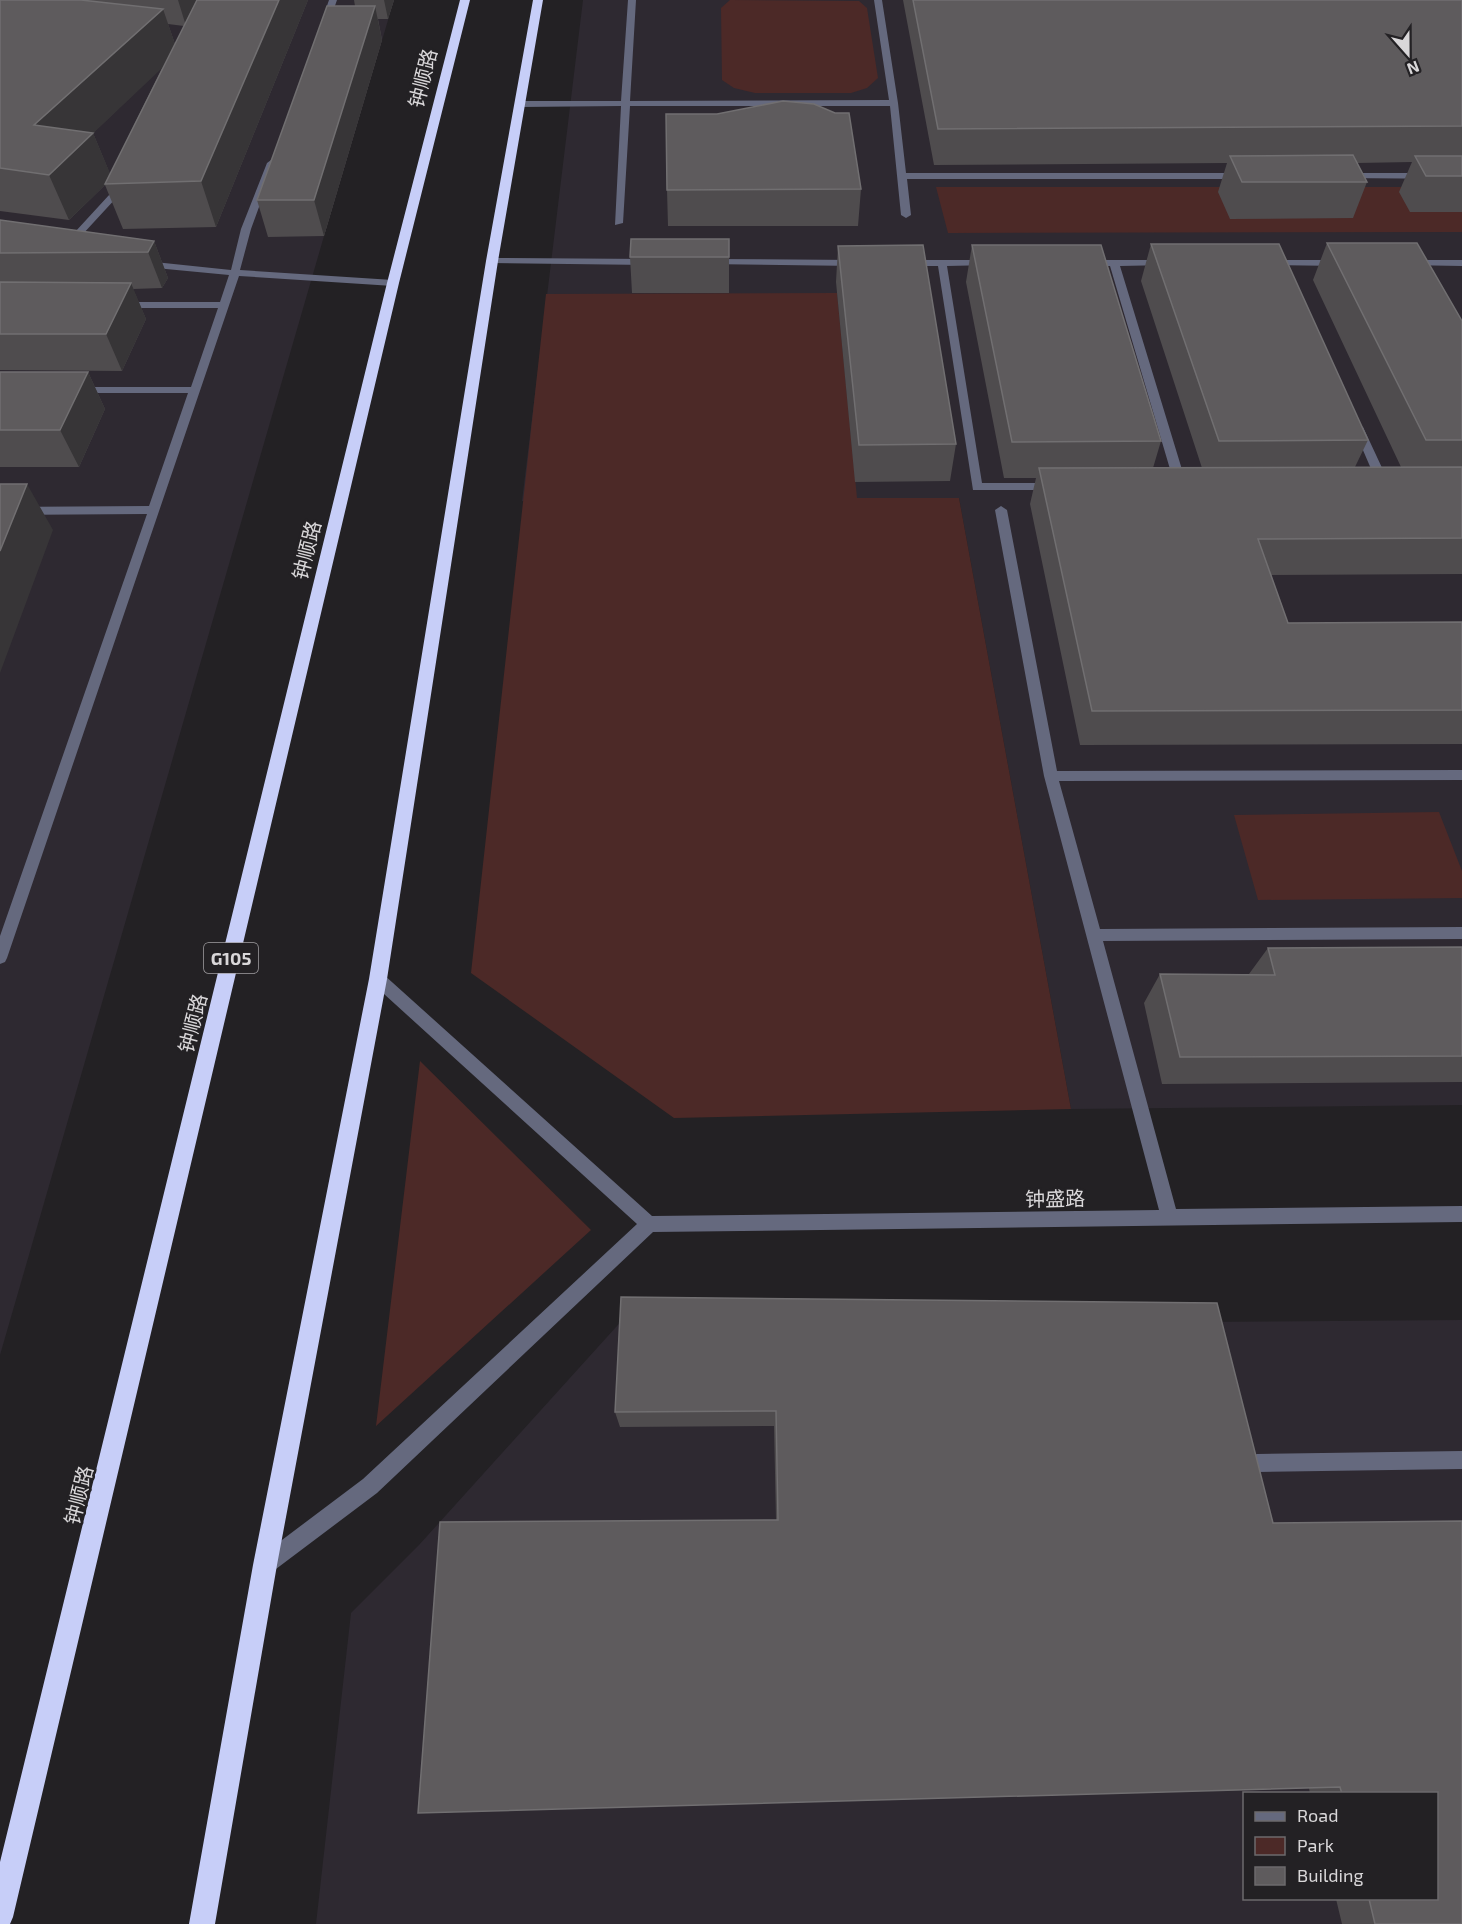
<svg xmlns="http://www.w3.org/2000/svg" width="1462" height="1924" font-family="'Exo 2','Noto Sans SC',sans-serif">
<style>
.built{fill:#2e2931;fill-rule:evenodd}
.green{fill:#4c2927}
.lines{fill:none;stroke-linecap:round;stroke-linejoin:round}
.minor{fill:#65697e;fill-rule:evenodd}
.highway{fill:#c7cef8;fill-rule:evenodd}
.wall{fill:#4f4c4e;fill-rule:evenodd}
.shaded-wall{fill:#373537}
.building{fill:#5e5b5d;stroke:#716f71;stroke-width:1.5}
.labels{text-anchor:middle;dominant-baseline:central;stroke-width:5;stroke-linejoin:round;paint-order:stroke}
.shield{fill:#232124;stroke:#a2a0a3;stroke-width:1.5}
.shield-label{font-size:18px;font-weight:bold;fill:#d9d7d9}
.street-label{font-size:20px;fill:#d9d7d9;stroke:#232124}
</style>
<rect width="100%" height="100%" fill="#232124"/>
<!-- built -->
<path class="built" d="M0 0H394L324 236 0 1355Z
M583 0H1462V1105L1071 1109 959 498 522 501Z
M626 1316 1196 1322 1462 1320V1924H316L351 1613 419 1545ZM1244 1794H1436V1898H1244Z"/>
<!-- green -->
<path class="green" d="M730 0 859 1 867 8 878 78 867 88 851 93H755L734 88 722 80 721 8Z
M936 187H1462V232L948 233Z
M837 293 857 498H959L1071 1109 674 1118 471 973 546 294Z
M1439 812 1462 871V898L1258 900 1234 815Z
M420 1061 591 1230 376 1426Z"/>
<g class="lines">
<!-- minor -->
<path class="minor" d="M329 0H337L329 23 325 25 321 23Z
M628 0H636L630 101 889 100 874 0H882L898 103 906 173H1243L1247 176 1243 179H907L911 215 906 218 901 215 890 106H630L623 223 615 225 621 106 521 107 517 104 521 101H621Z
M271 160 275 163 251 229 240 270 393 280 398 283 393 286 239 276 7 958 5 962 0 964V936L147 514 0 515V507L149 506 188 393H75L70 390 75 387H191L218 308H122L117 305 122 302H220L229 275 145 267 140 264 145 261 231 270 241 229 267 163Z
M1345 173H1462V179L1342 178V174Z
M121 182 129 184 70 248H64V244Z
M492 258 649 259 654 262 649 265 489 263V259Z
M709 259 856 260 861 263 856 266 706 264V260Z
M988 260 993 263 991 265 947 266 982 483H1053L1059 487 1057 490H973L938 266H907L902 263 907 260Z
M1165 260 1170 263 1168 265 1120 266 1187 486 1181 490 1175 486 1110 266H1087L1082 263 1087 260Z
M1270 260H1339L1344 263 1339 266 1267 265 1265 263Z
M1408 260H1462V266L1405 265 1403 263Z
M1358 424 1363 427 1390 485 1388 488 1384 489 1378 485 1353 427Z
M1001 506 1007 510 1057 771 1462 770V780L1059 781 1100 929 1462 927V939L1103 941 1176 1209 1462 1206V1222L653 1232 377 1493 272 1572 265 1575 258 1572 255 1565 258 1558 363 1479 637 1224 373 984 370 979 373 974 378 973 383 974 652 1216 1159 1210 1044 776 995 510Z
M1462 1451V1469L1257 1472 1250 1470 1248 1463 1250 1456 1257 1454Z"/>
<!-- highway -->
<path class="highway" d="M460 0H470L399 283 13 1917 10 1924H0V1862L387 283Z
M533 0H543L498 261 387 979 277 1565 215 1924H189L253 1565 369 979 486 261Z"/>
</g>
<!-- wall -->
<path class="wall" d="M0 0H308L216 227 123 229 105 185 69 220 0 211ZM168 24 184 26 175 44ZM163 66 110 174 93 133Z
M354 0H394L388 19H378L382 40 324 236 268 237 257 200 355 6Z
M903 0H1462V212H1410L1399 192 1412 162 1357 163 1367 182 1353 218 1230 219 1218 192 1227 163 934 165Z
M861 189 858 226H668L667 190Z
M0 220 154 241 168 278 162 288 133 289 146 319 122 371 0 370Z
M729 239V293H632L630 257Z
M1327 243 1462 321V574L1271 575 1288 623 1462 622V744L1080 745 1030 504 1036 478H1004L966 282 972 245 1161 441 1153 468H1202L1141 281 1151 244 1368 440 1355 467H1401L1313 280Z
M838 246 956 444 950 481 855 482 836 282Z
M0 372H88L105 409 79 467H0Z
M1462 947V1082L1162 1084 1144 1003 1160 974H1249L1268 948Z
M621 1297 1217 1303 1273 1523 1462 1521V1924H1342L1336 1899H1437V1794H1310L1309 1788 418 1813 440 1522 776 1520 774 1426 620 1427 615 1412Z"/>
<!-- shaded-wall -->
<path class="shaded-wall" d="M178 0H200L186 26Z
M279 0H308L216 227 201 181Z
M384 0H394L388 19Z
M375 6 382 40 324 236 314 200Z
M163 9 178 53 85 141 93 133 112 178 105 184V185L69 220 49 175 34 125Z
M154 241 168 278 162 288 148 252Z
M131 283 146 319 122 371 106 334Z
M88 372 105 409 79 467 60 430Z
M27 484 53 530 0 673V551Z"/>
<!-- building -->
<path class="building" d="M0 0H81L163 9 34 125 93 133 49 175 0 168Z
M197 0H279L201 181 105 184Z
M913 0H1462V126L938 129Z
M327 6H375L314 200H257Z
M783 101 814 104 835 113H849L861 189 667 190 666 114H717Z
M1353 155 1367 182H1242L1230 156Z
M1415 156H1462V176H1426Z
M0 220 154 241 148 252 0 253Z
M631 239H729V257H630Z
M1327 243H1417L1462 321V440H1426Z
M1151 244H1279L1368 440 1219 441Z
M923 245 956 444 859 445 838 246Z
M972 245H1101L1161 441 1012 442Z
M0 282 131 283 106 334H0Z
M0 372H88L60 430H0Z
M1462 467V538L1258 539 1288 623 1462 622V710L1092 711 1039 468Z
M0 484H27L0 551Z
M1462 947V1056L1180 1057 1160 974 1275 975 1268 948Z
M621 1297 1217 1303 1273 1523 1462 1521V1924H1375L1369 1899H1437V1794H1342L1340 1787 418 1813 440 1522 778 1520 776 1411 615 1412Z"/>
<g class="labels">
<!-- shield labels -->
<rect class="shield" x="204" y="943" width="54" height="30" rx="4.5"/>
<g class="shield-label">
<text x="231" y="958">G105</text>
</g>
<!-- street labels -->
<g class="street-label">
<text transform="translate(422 78) rotate(-76)">钟顺路</text>
<text transform="translate(306 550) rotate(-76)">钟顺路</text>
<text transform="translate(192 1023) rotate(-76)">钟顺路</text>
<text transform="translate(1055 1198) rotate(-1)">钟盛路</text>
<text transform="translate(78 1495) rotate(-76)">钟顺路</text>
</g>
</g>
<!-- legend -->
<rect x="1243" y="1792" width="195" height="108" fill="#232124" stroke="#6c6a6c" stroke-width="1.5"/>
<rect x="1255" y="1812" width="30" height="9" fill="#65697e" stroke="#6c6a6c" stroke-width="1.5"/>
<text x="1297" y="1822" font-size="18" fill="#d9d7d9">Road</text>
<rect x="1255" y="1837" width="30" height="18" fill="#4c2927" stroke="#6c6a6c" stroke-width="1.5"/>
<text x="1297" y="1852" font-size="18" fill="#d9d7d9">Park</text>
<rect x="1255" y="1867" width="30" height="18" fill="#5e5b5d" stroke="#6c6a6c" stroke-width="1.5"/>
<text x="1297" y="1882" font-size="18" fill="#d9d7d9">Building</text>
<!-- north arrow -->
<g transform="translate(1408 54) rotate(159)" stroke="#232124" stroke-width="4.5" paint-order="stroke">
<path d="M0-4.5L10 22L0 15L-10 22Z" fill="#d9d7d9"/>
<text y="-9" font-size="16" font-weight="bold" text-anchor="middle" fill="#d9d7d9">N</text>
</g>
</svg>
